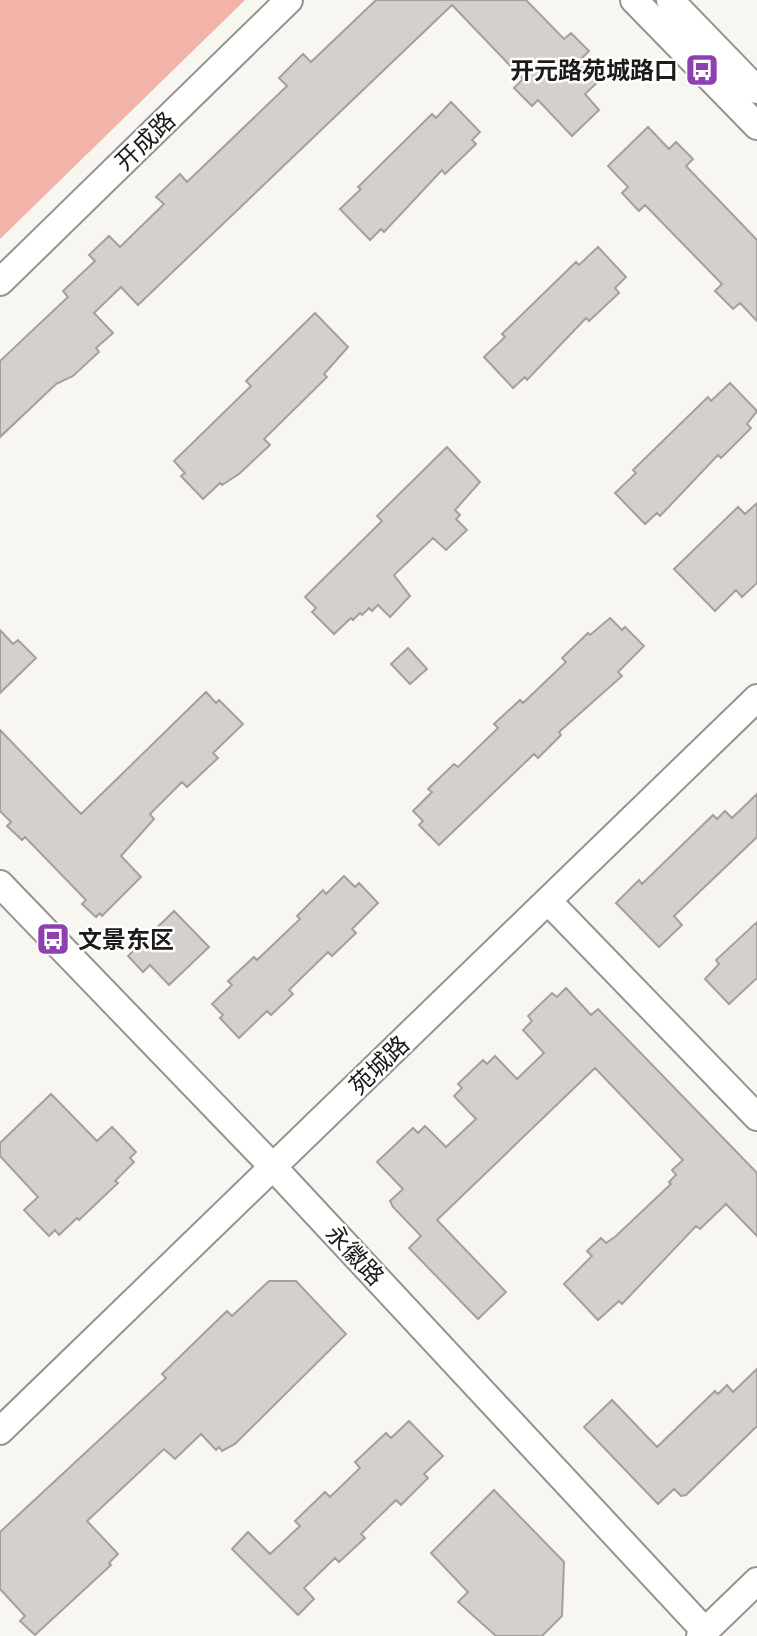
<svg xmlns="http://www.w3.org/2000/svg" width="757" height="1636" font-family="Raleway,'Noto Sans SC',sans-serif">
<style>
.green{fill:#f2b4a9}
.building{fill:#d5d0cd;stroke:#a5a09d;stroke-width:2}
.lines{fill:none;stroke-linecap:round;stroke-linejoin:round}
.minor-casing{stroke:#96938f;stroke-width:30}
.minor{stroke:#fff;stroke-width:26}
.labels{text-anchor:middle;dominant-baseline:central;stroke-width:5;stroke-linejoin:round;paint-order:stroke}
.poi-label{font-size:24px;font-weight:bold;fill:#1c1b19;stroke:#fff;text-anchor:end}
.street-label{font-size:24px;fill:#1c1b19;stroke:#fff}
</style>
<rect width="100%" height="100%" fill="#f8f6f1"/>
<!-- green -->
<path class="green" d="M0 0H245L0 239Z"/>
<!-- building -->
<path class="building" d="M376 0H526L564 39 571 33 589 51 582 58 602 78 585 94 599 110 572 136 538 100 532 106 514 88 523 79 452 5 138 305 121 287 94 313 113 333 96 348 99 352 73 376 56 384 0 437V361L68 297 63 291 95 261 89 255 109 236 120 247 164 204 156 197 180 174 187 182 287 86 279 78 303 54 311 62Z
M451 102 480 132 472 140 476 144 445 174 442 170 384 232 381 229 370 240 340 209 361 189 358 187 432 114 436 118Z
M648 127 669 149 676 142 693 159 686 166 757 240V321L740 303 733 309 715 291 722 284 645 205 639 211 622 193 628 187 608 166Z
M598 247 626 277 615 288 619 293 589 321 586 318 527 380 525 377 513 388 484 357 505 337 502 334 576 262 579 265Z
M315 313 348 347 324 374 327 377 264 439 270 445 239 474 222 485 220 483 203 499 181 476 185 473 174 461 251 386 246 381Z
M730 383 757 411 747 424 751 428 721 458 718 455 660 516 657 513 645 524 615 493 636 473 633 470 708 397 711 401Z
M447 447 480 482 455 510 460 515 456 519 467 530 446 550 433 538 394 575 410 596 390 617 378 605 372 611 369 608 362 615 360 613 353 620 351 618 334 634 312 612 316 608 305 597 382 521 377 516Z
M757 503V583L742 597 736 590 715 611 674 569 738 507 745 514Z
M610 618 622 630 625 627 644 646 618 672 622 676 559 732 561 735 538 758 534 754 439 845 419 825 423 821 413 811 432 792 428 789 454 764 458 767 498 728 494 724 520 700 523 703 566 662 562 658 588 633 590 635Z
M0 630 13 644 18 640 36 658 0 693Z
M408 648 427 669 410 684 391 664Z
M206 692 216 703 219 700 243 724 213 753 218 758 187 787 182 782 150 814 154 819 121 856 141 877 102 916 100 913 96 917 82 904 86 900 25 837 22 840 7 826 11 822 0 811V730L81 814Z
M757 794V837L674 916 682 925 659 947 616 903 639 880 642 884 713 815 717 819 725 811 732 818Z
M344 876 355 887 359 883 378 903 352 929 356 933 332 956 328 952 289 990 293 994 271 1015 267 1011 239 1038 220 1018 223 1015 212 1004 232 985 228 981 254 957 257 960 300 919 297 916 323 890 326 894Z
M174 911 209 947 169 985 150 965 143 972 128 956Z
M757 922V978L729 1004 705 979 719 964 716 960Z
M566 988 591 1015 598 1009 757 1173V1236L726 1204 700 1229 696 1226 622 1304 619 1301 598 1320 564 1284 592 1256 587 1251 601 1238 606 1243 616 1236 671 1184 669 1182 676 1175 672 1170 683 1160 595 1068 437 1220 506 1292 478 1319 409 1248 421 1236 393 1207 390 1201 403 1189 377 1162 413 1128 418 1133 425 1126 446 1147 476 1119 454 1096 462 1088 458 1084 483 1060 487 1064 495 1056 517 1079 544 1053 523 1030 532 1021 528 1016 552 993 557 997Z
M51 1094 97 1141 112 1127 136 1152 130 1158 134 1162 115 1181 118 1183 79 1220 77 1218 59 1235 55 1230 49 1236 24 1210 38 1197 0 1156V1143Z
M269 1281H296L346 1334 235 1444 222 1451 219 1447 216 1450 201 1434 175 1459 164 1449 87 1521 118 1554 109 1563 111 1565 35 1635 20 1621 25 1616 0 1589V1532L166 1378 162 1374 227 1311 232 1316Z
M757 1369V1426L686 1495 681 1496 674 1489 658 1504 584 1427 612 1400 657 1447 715 1391 718 1394 727 1385 733 1392Z
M409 1421 443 1456 424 1474 428 1478 401 1505 396 1500 361 1534 365 1538 339 1562 335 1558 304 1588 314 1599 298 1615 232 1549 248 1532 270 1554 300 1526 295 1521 325 1492 330 1497 360 1468 355 1462 386 1433 391 1438Z
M494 1490 564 1562 562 1616 542 1636H496L458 1602 468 1592 431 1553Z"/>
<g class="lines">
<defs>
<path id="minor" d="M634 0 757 126
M670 0 757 90
M0 282 289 0
M0 884 274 1168 705 1631
M548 901 757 1117
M0 1431 757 698
M700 1636 757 1581"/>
</defs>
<!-- minor casing -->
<use href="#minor" class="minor-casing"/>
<!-- minor -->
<use href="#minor" class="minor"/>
</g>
<!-- icons -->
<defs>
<symbol id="bus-square" viewBox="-11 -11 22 22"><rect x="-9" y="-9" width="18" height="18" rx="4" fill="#8f40b0" stroke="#fff"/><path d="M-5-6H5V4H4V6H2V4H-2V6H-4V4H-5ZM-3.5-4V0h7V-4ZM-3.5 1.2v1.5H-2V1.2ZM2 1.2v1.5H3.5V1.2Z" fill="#fff"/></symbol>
</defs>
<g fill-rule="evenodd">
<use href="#bus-square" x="683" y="51" width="38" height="38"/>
<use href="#bus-square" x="34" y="920" width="38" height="38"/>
</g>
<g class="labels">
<!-- poi labels -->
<g class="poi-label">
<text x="678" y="70">开元路苑城路口</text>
<text x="78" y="939" text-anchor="start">文景东区</text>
</g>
<!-- street labels -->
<g class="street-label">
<text transform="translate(145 141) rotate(-44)">开成路</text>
<text transform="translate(379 1065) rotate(-44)">苑城路</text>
<text transform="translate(355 1255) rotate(47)">永徽路</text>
</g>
</g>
</svg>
